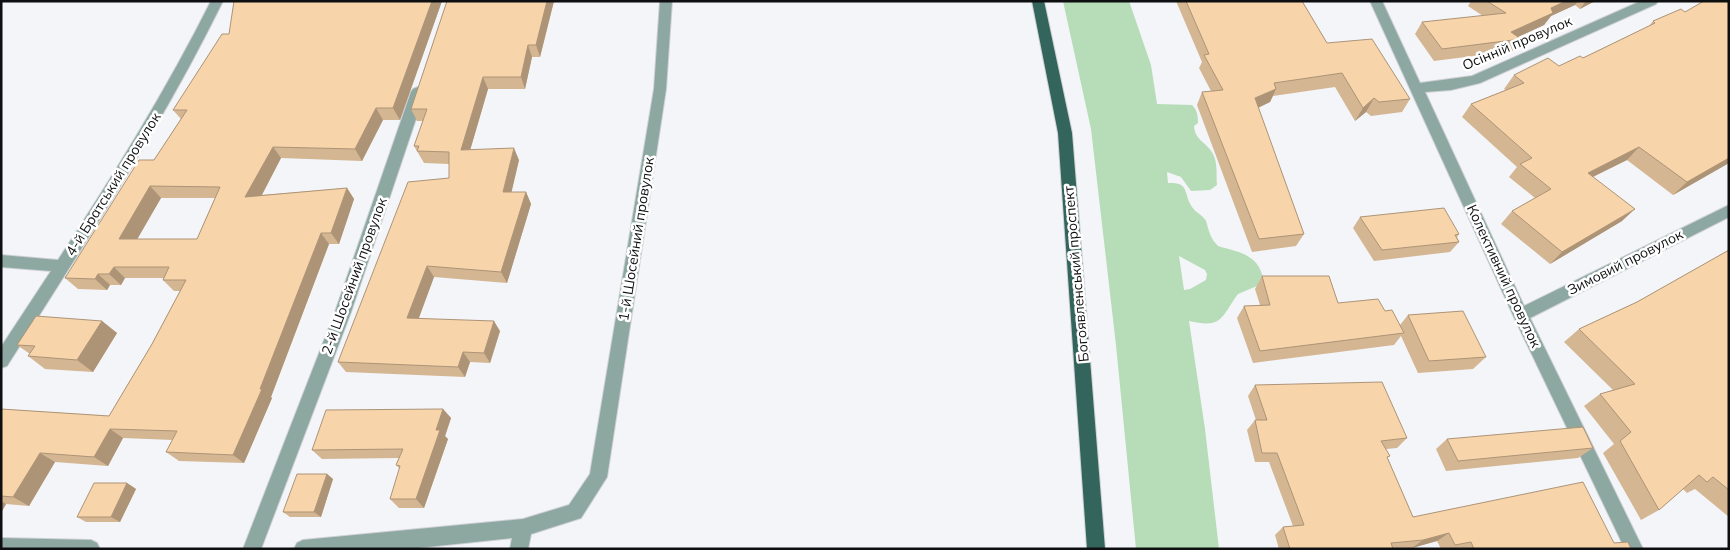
<svg xmlns="http://www.w3.org/2000/svg" width="1730" height="550" font-family="Mulish,sans-serif">
<style>
.green{fill:#b7dcb8;fill-rule:evenodd}
.lines{fill:none;stroke-linecap:round;stroke-linejoin:round}
.minor-casing{stroke:#ced0d4;stroke-width:2}
.major-casing{stroke:#ced0d4;stroke-width:2}
.minor{fill:#8da7a1;fill-rule:evenodd}
.major{fill:#33655c;fill-rule:evenodd}
.wall{fill:#d4b692;fill-rule:evenodd}
.shaded-wall{fill:#ad9477}
.building{fill:#f7d4aa;stroke:#ad9477;fill-rule:evenodd}
.labels{text-anchor:middle;dominant-baseline:central;stroke-width:5;stroke-linejoin:round;paint-order:stroke}
.street-label{font-size:14px;fill:#0e0f10;stroke:#fff}
</style>
<rect width="100%" height="100%" fill="#f3f5f9"/>
<!-- green -->
<path class="green" d="M1063 1H1129L1151 65 1157 104 1192 105C1197 110 1198 115 1198 123L1194 126C1195 141 1207 142 1213 154 1218 163 1216 175 1217 185L1210 190 1191 191 1181 177 1167 172 1168 183C1190 182 1183 193 1192 207 1196 213 1203 215 1206 221 1209 231 1210 238 1218 246 1238 252 1258 254 1263 278L1257 286 1238 294C1221 317 1223 329 1189 321L1205 429 1219 549H1136L1116 345 1091 129ZM1179 256 1205 270 1207 274 1206 280 1190 289 1184 290Z"/>
<g class="lines">
<defs>
<path id="minor" d="M211 1H223C160 129 83 246 7 366L1 368V347L51 271 1 267V255L58 260C113 176 166 91 211 1Z
M660 1H672L666 89 607 477 581 518 531 534 528 549H510L512 538 408 549H294L297 543 303 540 523 519 569 505 590 474 654 89Z
M1370 1H1382L1420 83 1472 76 1641 1H1658L1656 4 1480 83 1451 90 1425 92 1524 306 1729 205V217L1530 318 1643 549H1625L1513 315Z
M418 87 423 89 425 92 351 312 261 549H243L335 312 411 92 413 89Z
M1 538 91 540 97 543 100 549H1Z"/>
<path id="major" d="M1032 1H1044L1072 133 1105 549H1087L1058 133Z"/>
</defs>
<!-- minor casing -->
<use href="#minor" class="minor-casing"/>
<!-- major casing -->
<use href="#major" class="major-casing"/>
<!-- minor -->
<use href="#minor" class="minor"/>
<!-- major -->
<use href="#major" class="major"/>
</g>
<!-- wall -->
<path class="wall" d="M442 1 400 120H383L362 161 281 158 262 195 347 188 354 199 339 244H329L271 397 272 398 244 463 179 461 166 452 173 440 123 438 108 466 55 462 29 506 6 504 1 513V409L109 416 152 344 180 291H174L163 280V278H125L121 285H110L107 290 78 289 65 278 154 160 181 119 173 110 229 34ZM161 198H215L197 239H137Z
M554 1 540 57H532L525 89H488L470 150 519 160 511 192H526L531 204 507 283 434 277 419 318 500 331 490 363 470 362 465 377 346 372 338 362 449 178V164L424 163 414 146 423 121H417L411 109Z
M1176 1H1302L1327 43 1410 99 1402 112 1371 116 1366 112 1355 121 1335 87 1273 96 1270 102 1258 108 1304 234 1296 246 1252 252 1197 105 1202 92 1211 91 1199 68 1202 62Z
M1471 1H1595L1580 9 1575 5 1551 16 1544 25 1518 37 1521 39 1513 51 1434 61 1415 34 1422 22 1483 16 1468 6Z
M1729 1V163L1673 195 1627 160 1593 177 1622 221 1550 264 1501 224 1512 211 1535 198 1509 177 1517 167 1462 117 1471 104 1506 90 1504 89 1514 75 1559 66 1583 58 1649 26 1653 21Z
M1360 217 1459 234 1457 237 1459 242 1450 252 1374 261 1353 228Z
M1729 250V517L1695 489 1687 493 1683 489 1659 510 1641 520 1603 453 1614 444 1584 406 1600 394 1613 390 1564 342 1579 329 1637 302Z
M1262 276 1338 303 1385 311 1400 325 1408 315 1486 357 1473 369 1418 373 1401 336 1394 345 1253 363 1237 318 1244 306 1260 305 1255 289Z
M102 321 117 333 93 372 45 369 28 356 30 354 17 345Z
M1255 385 1407 438 1397 448 1386 449 1388 459 1413 517 1614 543 1631 549H1441L1437 541 1412 548 1408 549H1279L1275 535 1283 527 1293 526 1269 462H1255L1247 430 1255 420H1256L1248 396Z
M443 409 451 418 445 436 448 439 424 508H399L390 499 400 469 396 465 399 458 322 459 312 450Z
M1447 439 1593 448 1578 458 1446 471 1436 449Z
M327 474 333 479 321 517H290L283 512Z
M127 483 136 489 120 522H86L77 517Z"/>
<!-- shaded-wall -->
<path class="shaded-wall" d="M432 1H442L400 120 393 108Z
M547 1H554L540 57 536 45Z
M1566 1H1578L1575 5 1551 16 1544 25 1509 41 1511 32 1551 8Z
M1586 1H1595L1580 9Z
M528 45 532 57 525 89 521 77Z
M483 77 488 89 467 161 461 150Z
M1276 89 1270 102 1249 112 1255 98Z
M1374 98 1366 112 1355 121 1363 108Z
M376 108 383 120 362 161 355 149Z
M273 147 281 158 255 208 245 197Z
M1639 147 1627 160 1576 185 1588 173Z
M514 148 519 160 509 203 503 192Z
M1729 158V163L1673 195 1687 182Z
M150 186 161 198 131 250 119 239Z
M347 188 354 199 339 244 331 233Z
M526 192 531 204 507 283 501 272Z
M1635 209 1622 221 1550 264 1562 252Z
M321 233 329 244 271 397 272 398 244 463 233 455 260 389Z
M427 266 434 277 415 328 407 318Z
M114 267 125 278 121 285 109 274Z
M98 274 110 285 107 290 95 279Z
M102 321 117 333 93 372 77 360Z
M494 321 500 331 490 363 484 353Z
M463 352 470 362 465 377 458 367Z
M443 409 451 418 445 436 448 439 424 508 416 499 436 430Z
M110 429 123 438 108 466 94 457Z
M40 453 55 462 29 506 13 497Z
M327 474 333 479 321 517 314 512Z
M127 483 136 489 120 522 111 517Z
M1 501 6 504 1 513Z
M1449 533 1437 541 1412 548 1423 540Z"/>
<!-- building -->
<path class="building" d="M234 1H432L393 108H376L355 149 273 147 245 197 347 188 331 233H321L260 389H262L233 455 166 452 177 431 110 429 94 457 40 453 13 497 1 496V409L109 416 152 344 186 280H163L169 267H114L109 274H98L95 279 65 278 139 160H154L187 110H173L222 34H229ZM150 186 220 187 197 239H119Z
M447 1H547L536 45H528L521 77H483L461 150 514 148 503 192H526L501 272 427 266 407 318 494 321 484 353 463 352 458 367 338 362 408 182 449 178V152L417 151 419 146H414L427 109H411Z
M1186 1H1302L1327 43 1372 39 1410 99 1379 102 1374 98 1363 108 1342 73 1274 83 1276 89 1255 98 1304 234 1259 239 1202 92 1223 90 1204 55 1209 54Z
M1487 1H1566L1551 8 1553 13 1511 32 1521 39 1442 49 1422 22 1506 13Z
M1704 1H1729V158L1687 182 1639 147 1588 173 1635 209 1562 252 1512 211 1551 189 1520 164 1532 158 1471 104 1524 83 1514 75 1548 58 1559 66 1580 56 1583 58 1655 23 1653 21 1681 9 1685 12Z
M1444 208 1459 234 1455 235 1459 242 1382 250 1360 217Z
M1729 250V490L1713 477 1707 482 1699 475 1659 510 1620 441 1631 432 1600 394 1635 384 1579 329 1637 302Z
M1262 276H1329L1338 303 1378 299 1385 311 1392 310 1404 333 1260 351 1244 306 1270 305Z
M1463 311 1486 357 1429 361 1408 315Z
M36 316 102 321 77 360 28 356 35 346 17 345Z
M1382 382 1407 438 1381 441 1390 456 1387 457 1413 517 1583 482 1614 543 1628 542 1631 549H1474L1471 542 1455 545 1449 533 1423 540 1391 543 1393 549H1290L1283 527 1304 525 1277 453H1262L1255 420H1267L1255 385Z
M443 409 436 430H440L416 499H390L400 466 396 465 403 449 312 450 326 410Z
M1583 427 1593 448 1458 461 1447 439Z
M297 474H327L314 512H283Z
M94 483H127L111 517H77Z"/>
<g class="labels">
<!-- street labels -->
<g class="street-label">
<text transform="translate(1517 43) rotate(-23)">Осінній провулок</text>
<text transform="translate(113 184) rotate(-58)">4-й Братський провулок</text>
<text transform="translate(636 239) rotate(-81)">1-й Шосейний провулок</text>
<text transform="translate(1625 262) rotate(-27)">Зимовий провулок</text>
<text transform="translate(1076 274) rotate(-95)">Богоявленський проспект</text>
<text transform="translate(354 276) rotate(-70)">2-й Шосейний провулок</text>
<text transform="translate(1504 276) rotate(65)">Колективний провулок</text>
</g>
</g>
<!-- border -->
<rect width="1730" height="550" fill="none" stroke="#0e0f10" stroke-width="5"/>
</svg>
